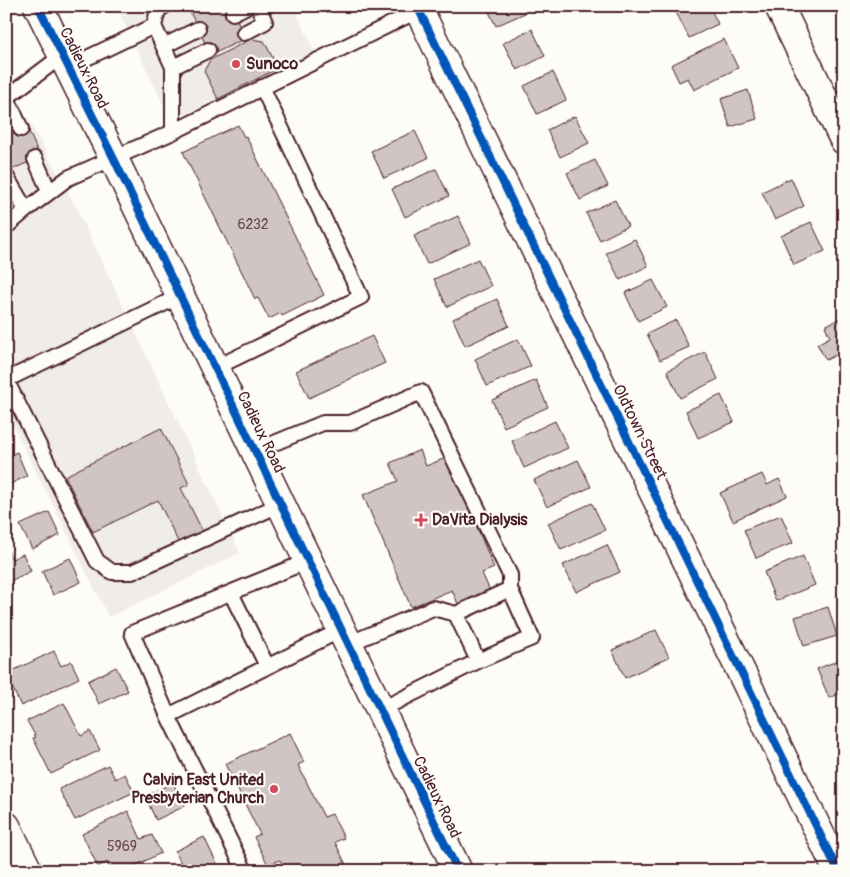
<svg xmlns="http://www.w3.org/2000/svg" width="850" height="877" font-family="Pangolin,sans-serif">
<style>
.built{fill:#f0ece8}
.building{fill:#d0c5c4;stroke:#4a1f2b}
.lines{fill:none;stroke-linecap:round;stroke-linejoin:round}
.lane-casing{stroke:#4a1f2b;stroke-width:18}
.street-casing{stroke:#4a1f2b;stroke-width:31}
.secondary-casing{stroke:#4a1f2b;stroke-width:31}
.lane{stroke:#fdfcf7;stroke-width:14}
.street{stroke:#fdfcf7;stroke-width:28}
.secondary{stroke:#fdfcf7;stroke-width:28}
.cycleway-casing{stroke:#fdfcf7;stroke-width:11}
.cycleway{stroke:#0057b8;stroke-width:8}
.poi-dot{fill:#d1495b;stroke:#fdfcf7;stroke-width:2}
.labels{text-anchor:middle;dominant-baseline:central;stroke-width:4.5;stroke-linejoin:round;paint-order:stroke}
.number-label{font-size:14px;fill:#6c4851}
.poi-label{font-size:16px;font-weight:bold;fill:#4a1f2b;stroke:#fdfcf7;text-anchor:start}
.street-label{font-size:16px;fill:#4a1f2b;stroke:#fdfcf7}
</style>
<rect width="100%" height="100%" fill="#fdfcf7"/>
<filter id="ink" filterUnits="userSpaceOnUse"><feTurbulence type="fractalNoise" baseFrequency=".02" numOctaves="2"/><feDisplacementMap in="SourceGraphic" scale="10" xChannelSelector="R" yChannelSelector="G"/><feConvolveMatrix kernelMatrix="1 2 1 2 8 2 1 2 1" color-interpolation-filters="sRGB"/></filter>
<g filter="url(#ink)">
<!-- built -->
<path class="built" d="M136 6H293L315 52 171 121 120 14Z
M6 79 76 207 240 553 109 617 6 412Z"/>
<!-- building -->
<path class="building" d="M187 6H230L246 38 211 55Z
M486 6H522L525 13 496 26Z
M679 6H709L718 24 689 38 674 8Z
M532 29 545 56 517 70 503 43Z
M251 39 264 41 278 68 218 99 204 71 210 60Z
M724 39 738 68 694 90 688 78 679 82 671 65Z
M553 72 566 100 537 114 524 86Z
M748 90 757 119 730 127 721 99Z
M575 116 589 143 560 157 547 130Z
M238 125 244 137 246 136 324 295 282 316 281 313 269 319 258 298 255 299 183 152Z
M27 127 40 157 11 170 6 160V136Z
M415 131 428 158 384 178 371 151Z
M595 160 608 186 580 200 567 173Z
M436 169 449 196 405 217 392 189Z
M791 178 804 206 775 220 762 192Z
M615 200 628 226 600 240 586 213Z
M458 216 471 243 427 264 414 236Z
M811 222 825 251 794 265 781 236Z
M635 239 648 266 620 280 606 253Z
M478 259 491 286 447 307 434 279Z
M653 280 667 307 638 321 625 293Z
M497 299 509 326 465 346 453 319Z
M844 316V351L826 360 817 344 830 337 825 326Z
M676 320 689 347 660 360 647 334Z
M372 336 385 363 309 398 296 371Z
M518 339 531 366 487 386 475 359Z
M705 352 718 379 680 398 667 371Z
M536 380 548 407 504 427 492 400Z
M721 395 734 422 698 438 686 411Z
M555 421 568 448 524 468 512 441Z
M161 428 189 484 181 488 205 536 181 548 158 500 93 532 65 476Z
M420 450 426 466 448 457 494 568 482 573 490 591 458 604 452 590 411 607 363 495 398 481 390 463Z
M17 452 27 476 6 486V457Z
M578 460 591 487 547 507 534 480Z
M762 474 767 485 779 479 787 496 733 521 720 493Z
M592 503 605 530 561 550 548 523Z
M49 512 60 535 32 549 20 525Z
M781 515 793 543 756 558 744 530Z
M607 545 620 572 576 592 563 565Z
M6 546 12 559 23 554 31 571 6 583Z
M803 556 815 585 776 601 764 572Z
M70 558 81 582 53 595 42 571Z
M828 607 837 636 804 646 795 617Z
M656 630 669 657 625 678 612 650Z
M54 651 61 666 71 661 79 678 21 706 6 674Z
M844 658V692L829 698 817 669Z
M116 667 128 691 99 704 88 681Z
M64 703 81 736 90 731 100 750 51 774 33 738 36 737 27 721Z
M290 733 304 762 298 765 324 817 332 814 344 838 335 842 349 871H286L280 860 268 865 254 837 260 834 225 764Z
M108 765 115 779 125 774 134 792 75 820 59 789Z
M173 783 185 806 156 820 145 796Z
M128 811 141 839 152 835 161 853 124 871H111L107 862 98 867 82 834Z
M204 837 217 864 203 871H185L175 851Z"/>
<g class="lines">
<defs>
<path id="lane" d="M233 13 247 6
M154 26 158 10 165 6
M244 33 265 22 258 6
M164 46 198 29
M68 67 154 26 173 67V132
M173 67 208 50
M6 98 63 55
M7 98 21 129
M35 159 49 191
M6 176 26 210 6 227
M26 210 68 178 173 132 423 8
M180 296 6 380 97 561 112 572H132L281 504
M215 368 361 297 262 87
M255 451 323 423H350L421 392 510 575V589
M231 593 267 666
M456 614 478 661
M348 644 433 608 456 614 510 589 532 638 478 661 380 710
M168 716 341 630
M245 871 168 716 132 633 308 561"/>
<path id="street" d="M417 6 838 871
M779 6 844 140
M6 826 28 871"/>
<path id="secondary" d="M38 6 114 159 458 871"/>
</defs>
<!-- lane casing -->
<use href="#lane" class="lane-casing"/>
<!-- street casing -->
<use href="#street" class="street-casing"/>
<!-- secondary casing -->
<use href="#secondary" class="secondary-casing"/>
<!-- lane -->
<use href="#lane" class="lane"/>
<!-- street -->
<use href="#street" class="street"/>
<!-- secondary -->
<use href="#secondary" class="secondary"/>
<defs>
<path id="cycleway" d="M38 6 114 159 458 871
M417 6 838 871"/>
</defs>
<!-- cycleway casing -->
<use href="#cycleway" class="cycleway-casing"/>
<!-- cycleway -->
<use href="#cycleway" class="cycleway"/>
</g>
</g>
<!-- markers -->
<g class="poi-dot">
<circle cx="236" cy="64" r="5"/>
<path d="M418.5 512.5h5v5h5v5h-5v5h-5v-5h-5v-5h5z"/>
<circle cx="274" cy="789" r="5"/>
</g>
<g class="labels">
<!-- number labels -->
<g class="number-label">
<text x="253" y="224">6232</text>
<text x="122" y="846">5969</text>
</g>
<!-- poi labels -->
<g class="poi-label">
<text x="246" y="64">Sunoco</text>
<text x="432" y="520">DaVita Dialysis</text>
<text x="264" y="780" text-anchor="end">Calvin East United<tspan x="264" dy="18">Presbyterian Church</tspan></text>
</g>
<!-- street labels -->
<g class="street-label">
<text transform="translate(84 68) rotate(63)">Cadieux Road</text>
<text transform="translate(261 432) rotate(64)">Cadieux Road</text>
<text transform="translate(640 432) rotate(64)">Oldtown Street</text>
<text transform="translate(437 797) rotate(64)">Cadieux Road</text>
</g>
</g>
<!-- margin -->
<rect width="850" height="877" fill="none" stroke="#fdfcf7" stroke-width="25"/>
<rect x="12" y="12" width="825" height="852" fill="none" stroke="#4a1f2b" stroke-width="2" filter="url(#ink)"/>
</svg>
